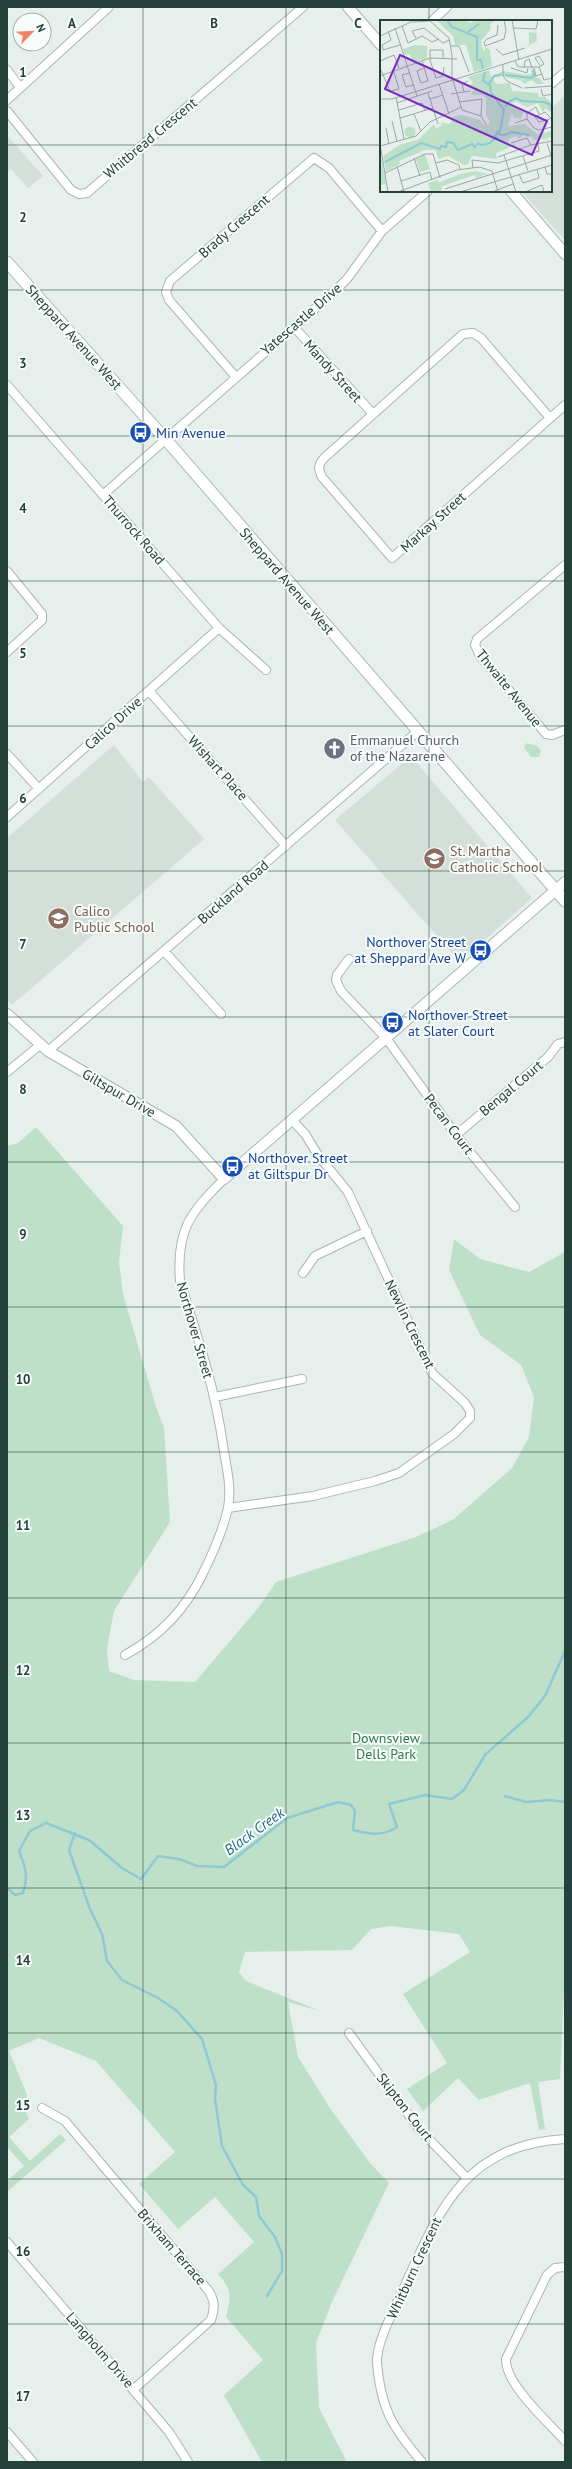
<svg xmlns="http://www.w3.org/2000/svg" width="572" height="2469" font-family="'PT Sans',sans-serif">
<style>
.built{fill:#d4dfda}
.green{fill:#bfe0c8}
.lines{fill:none;stroke-linecap:round;stroke-linejoin:round}
.stream{stroke:#8ec9d4;stroke-width:2.5}
.minor-casing{stroke:#a8b8b2;stroke-width:10}
.tertiary-casing{stroke:#a8b8b2;stroke-width:12}
.secondary-casing{stroke:#a4bbb3;stroke-width:13}
.minor{stroke:#fff;stroke-width:8}
.tertiary{stroke:#fff;stroke-width:10}
.secondary{stroke:#fff;stroke-width:11}
.grid{fill:none;stroke:#24423a;stroke-width:1;stroke-opacity:0.55}
.labels{text-anchor:middle;dominant-baseline:central;stroke-width:4;stroke-linejoin:round;paint-order:stroke}
.street-label{font-size:14px;fill:#24423a;stroke:#f7fbf9}
.transit-label{font-size:14px;fill:#164399;stroke:#f7fbf9;text-anchor:start}
.worship-label{font-size:14px;fill:#5b616d;stroke:#f7fbf9;text-anchor:start}
.education-label{font-size:14px;fill:#785e54;stroke:#f7fbf9;text-anchor:start}
.park-label{font-size:14px;fill:#2d7a4b;stroke:#f7fbf9}
.water-label{font-size:15px;font-style:italic;fill:#1c6f80;stroke:#f7fbf9}
.inset-river{fill:none;stroke:#8ec9d4;stroke-width:2}
.inset-road{fill:none;stroke:#98aaa4;stroke-width:1}
.view{fill:#7b2cbf;fill-opacity:0.15;stroke:#7b2cbf;stroke-width:2}
.inset-edge{fill:none;stroke:#24423a;stroke-width:2}
.grid-label{font-size:13px;text-anchor:middle;font-weight:bold;fill:#24423a;stroke:#f7fbf9;stroke-width:4;stroke-linejoin:round;paint-order:stroke}
</style>
<rect width="100%" height="100%" fill="#e6efeb"/>
<!-- built -->
<path class="built" d="M565 96V240L521 191H551V108Z
M7 135 43 176 28 188 11 169 7 173Z
M114 745 143 782 149 777 204 839 12 1005 7 1000V838Z
M411 756 532 898 460 962 335 820Z"/>
<!-- green -->
<path class="green" d="M527 743 537 746 541 751 539 757H531L524 747Z
M36 1127 123 1226 119 1262 123 1294 156 1407 164 1428 170 1522 114 1611 107 1649 109 1671 134 1680 195 1682 259 1607 276 1582 416 1537 454 1519 512 1468 529 1437 534 1397 521 1365 480 1335 449 1270 454 1239 480 1259 529 1272 565 1252V1969L560 2079 538 2082 545 2129 539 2130 530 2083 479 2100 458 2078 423 2111 407 2089 447 2063 403 1994 470 1952 459 1934 391 1926 371 1929 352 1950 245 1952 239 1972 246 1981 320 2011 288 2002 298 2057 330 2108 370 2163 389 2183 332 2302 316 2343 319 2408 347 2462H262L224 2395 263 2360 226 2317C231 2296 233 2291 218 2274L254 2242 215 2197 178 2229 139 2184 175 2152 96 2061 39 2038 9 2051 27 2095 24 2108 29 2119 9 2137 30 2161 60 2134 66 2140 7 2192V2181L24 2166 7 2147V1146L18 1143Z"/>
<g class="lines">
<!-- stream -->
<path class="stream" d="M505 1796 526 1802 550 1800 565 1802
M75 1833 69 1850 90 1909 102 1934 107 1961 122 1980 158 1998 177 2011 202 2039 216 2085 215 2099 222 2146 243 2185 256 2197 259 2216 275 2237 282 2254V2271L267 2296
M7 1888 15 1895 23 1893C29 1877 25 1866 19 1851L30 1831 46 1823 89 1840 122 1868 141 1879 158 1856 179 1859 197 1866 224 1867 287 1818 338 1802 351 1805 355 1811 353 1830C369 1834 382 1837 397 1827L389 1804 425 1795 452 1799 464 1790 485 1755 528 1717 545 1696 565 1651"/>
<defs>
<path id="minor" d="M432 21 447 7
M7 70 20 87
M551 84 565 72
M7 100 109 7
M7 111 71 190 79 194 87 193 303 7
M294 327 373 414
M235 376 169 300 166 292 170 281 314 158 329 168 382 231
M7 385 219 628 266 670
M550 418 481 338 473 333 463 334 324 458C318 465 318 469 322 477L392 558 565 405
M103 495C180 426 258 359 335 291L347 279 382 231 428 191
M565 565 477 639 475 645 480 656 546 734 552 735 565 730
M7 571 42 614V620L7 652
M149 691 286 846
M7 754 39 789
M7 817 219 628
M165 952 221 1014
M349 959 337 975 336 980 341 991 386 1038 456 1135 515 1207
M48 1051 417 732
M7 1072 40 1045
M456 1135 548 1057 558 1044 565 1042
M303 1273 315 1256 367 1231
M215 1397 302 1379
M228 1508 313 1496 375 1481 399 1473 454 1434 470 1418V1411L465 1403 432 1373 348 1192 318 1155 305 1134 293 1121
M125 1655C160 1636 186 1609 203 1573 213 1553 223 1530 228 1508 232 1486 226 1466 223 1445 215 1388 197 1335 180 1281 176 1230 190 1213 224 1179
M349 2033 419 2129 466 2177
M42 2108 65 2121 208 2290C215 2300 215 2308 211 2320L134 2389
M7 2242 169 2432 188 2462
M565 2267 555 2268 547 2275 506 2359C505 2384 548 2422 565 2441
M7 2432 33 2462
M422 2462C392 2427 381 2409 377 2363 376 2343 393 2312 401 2294 438 2213 462 2145 565 2139"/>
<path id="tertiary" d="M348 7 381 45
M511 191 565 254
M7 1014 48 1051 176 1126 224 1179 565 882"/>
<path id="secondary" d="M7 262 175 450 565 901"/>
</defs>
<!-- minor casing -->
<use href="#minor" class="minor-casing"/>
<!-- tertiary casing -->
<use href="#tertiary" class="tertiary-casing"/>
<!-- secondary casing -->
<use href="#secondary" class="secondary-casing"/>
<!-- minor -->
<use href="#minor" class="minor"/>
<!-- tertiary -->
<use href="#tertiary" class="tertiary"/>
<!-- secondary -->
<use href="#secondary" class="secondary"/>
</g>
<!-- grid -->
<path class="grid" d="M143 7V2462M286 7V2462M429 7V21M7 145H381M551 145H565M429 191V2462M7 290H565M7 436H565M7 581H565M7 726H565M7 871H565M7 1017H565M7 1162H565M7 1307H565M7 1452H565M7 1598H565M7 1743H565M7 1888H565M7 2033H565M7 2179H565M7 2324H565"/>
<!-- icons -->
<defs>
<symbol id="bus-disc" viewBox="-11 -11 22 22"><circle r="9.5" fill="#1a4fb4" stroke="#f7fbf9"/><path d="M-5-6H5V4H4V6H2V4H-2V6H-4V4H-5ZM-3.5-4V0h7V-4ZM-3.5 1.2v1.5H-2V1.2ZM2 1.2v1.5H3.5V1.2Z" fill="#fff"/></symbol>
<symbol id="church-disc" viewBox="-11 -11 22 22"><circle r="9.5" fill="#6b7280" stroke="#f7fbf9"/><path d="M-1.2-6h2.4v3.5h3.3v2.4h-3.3V6h-2.4V-.1h-3.3v-2.4h3.3Z" fill="#fff"/></symbol>
<symbol id="school-disc" viewBox="-11 -11 22 22"><circle r="9.5" fill="#8d6e63" stroke="#f7fbf9"/><path d="M0-5L7-2L0 1L-7-2ZM-4 1L0 2.5L4 1V4Q0 6-4 4Z" fill="#fff"/></symbol>
</defs>
<g fill-rule="evenodd">
<use href="#bus-disc" x="128" y="420" width="25" height="25"/>
<use href="#church-disc" x="322" y="736" width="25" height="25"/>
<use href="#school-disc" x="422" y="846" width="25" height="25"/>
<use href="#school-disc" x="46" y="906" width="25" height="25"/>
<use href="#bus-disc" x="468" y="938" width="25" height="25"/>
<use href="#bus-disc" x="380" y="1010" width="25" height="25"/>
<use href="#bus-disc" x="220" y="1154" width="25" height="25"/>
</g>
<g class="labels">
<!-- street labels -->
<g class="street-label">
<text transform="translate(150 138) rotate(-40)">Whitbread Crescent</text>
<text transform="translate(234 226) rotate(-41)">Brady Crescent</text>
<text transform="translate(301 319) rotate(-41)">Yatescastle Drive</text>
<text transform="translate(74 337) rotate(48)">Sheppard Avenue West</text>
<text transform="translate(333 371) rotate(48)">Mandy Street</text>
<text transform="translate(433 522) rotate(-42)">Markay Street</text>
<text transform="translate(134 530) rotate(49)">Thurrock Road</text>
<text transform="translate(287 581) rotate(49)">Sheppard Avenue West</text>
<text transform="translate(509 688) rotate(51)">Thwaite Avenue</text>
<text transform="translate(113 723) rotate(-42)">Calico Drive</text>
<text transform="translate(218 768) rotate(48)">Wishart Place</text>
<text transform="translate(233 892) rotate(-41)">Buckland Road</text>
<text transform="translate(511 1088) rotate(-40)">Bengal Court</text>
<text transform="translate(119 1093) rotate(30)">Giltspur Drive</text>
<text transform="translate(449 1124) rotate(53)">Pecan Court</text>
<text transform="translate(410 1324) rotate(64)">Newlin Crescent</text>
<text transform="translate(195 1330) rotate(74)">Northover Street</text>
<text transform="translate(405 2107) rotate(52)">Skipton Court</text>
<text transform="translate(172 2247) rotate(49)">Brixham Terrace</text>
<text transform="translate(414 2268) rotate(-65)">Whitburn Crescent</text>
<text transform="translate(100 2350) rotate(49)">Langholm Drive</text>
</g>
<!-- transit labels -->
<g class="transit-label">
<text x="156" y="433">Min Avenue</text>
<text x="466" y="942" text-anchor="end">Northover Street<tspan x="466" dy="16">at Sheppard Ave W</tspan></text>
<text x="408" y="1015">Northover Street<tspan x="408" dy="16">at Slater Court</tspan></text>
<text x="248" y="1158">Northover Street<tspan x="248" dy="16">at Giltspur Dr</tspan></text>
</g>
<!-- worship labels -->
<g class="worship-label">
<text x="350" y="740">Emmanuel Church<tspan x="350" dy="16">of the Nazarene</tspan></text>
</g>
<!-- education labels -->
<g class="education-label">
<text x="450" y="851">St. Martha<tspan x="450" dy="16">Catholic School</tspan></text>
<text x="74" y="911">Calico<tspan x="74" dy="16">Public School</tspan></text>
</g>
<!-- park labels -->
<g class="park-label">
<text x="386" y="1738">Downsview<tspan x="386" dy="16">Dells Park</tspan></text>
</g>
<!-- water labels -->
<g class="water-label">
<text transform="translate(254 1831) rotate(-36)">Black Creek</text>
</g>
</g>
<!-- overview -->
<g transform="translate(380 20)">
<rect width="172" height="172" fill="#e6efeb"/>
<path d="M56 0H83L91 3 95 0H116L110 4 111 9 101 21 103 30 105 31V26L110 30 112 46 94 52 86 25H75L73 16ZM156 10 157 21 146 27 149 24V12L155 13ZM35 25 47 26V38L35 42 32 40 30 34 24 35 23 29ZM151 49H154L157 58H159L164 64H156L152 60 144 64 142 61 122 56 114 57V62L117 64 130 63 132 71 158 73 159 77H165L172 83V93L165 88 163 92 158 83 147 87 135 81 132 85 146 94 143 93 140 101 139 98H134L132 93 128 106 145 104 157 114 172 111 171 117 167 118 168 122 166 119 153 120 152 117H146L145 114 139 119 137 116 130 118 127 123 133 126 134 122 136 128 134 126 116 133 117 139 92 136 88 144 84 145 68 136 59 139 55 130H45L19 141 20 144 6 151 3 136 21 124 38 120 53 105 52 102 56 109 62 105 61 102 70 104 73 97 81 95 100 100 104 105 108 106 110 102 106 95V78L102 75H91L94 68 89 66 93 63 88 57 109 50 111 57 123 51 146 55 152 54ZM24.5 112a5.5 5.5 0 1 1 11 0a5.5 5.5 0 1 1-11 0ZM0 132 6 164 0 165ZM45 134 50 149 40 152 36 139ZM96 151 108 154 96 158 95 155 62 166 61 172H51L48 163 58 160V163L80 154Z" fill="#bfe0c8"/>
<path class="inset-river" d="M67 0 72 7 97 17V40H101L103 49M88 12 99 4M105 52 103 61 110 65 111 72 124 90 120 111 116 113M125 55 151 58 154 56 153 50M109 64 114 56 121 55M125 87 130 81 136 78 142 81 164 82 171 85 172 92M116 114 124 115 132 112 149 115M5 142 41 123 60 129 61 126 66 127 67 122 73 123 78 130 92 124 95 127 98 123 101 125 110 123 114 119H118L115 116 116 114"/>
<path class="inset-road" d="M29 0 33 2 50 1 69 18 72 35V57L82 90 101 96 107 106M132 0 139 40M118 5 117 15 107 19 104 22 105 26 124 19 126 10 124 0M22 6 28 23 42 16 52 22 59 19M15 8 37 76M134 8 156 9 158 0M8 11 11 20 2 25 3 30 20 25M0 16 31 2M36 18 32 11 44 8 63 23 69 20M71 26H79L89 52M116 29 123 35 145 28M63 39V30H50V40L56 58 63 56 64 47M42 40 48 61 41 63 37 51 44 48M0 41 14 35 19 48M135 41 138 47H159M123 45V56L127 61 142 68M159 47 164 44 159 36 155 38 160 45M159 47 164 60 172 58M0 48 10 71M131 48 147 53 148 48M144 48 145 41 149 39 152 48M154 48 156 56 162 54M29 53 22 55 26 67 33 65M0 56 50 38 77 39M59 64 69 94M144 68 172 66M161 69 163 76 172 74M10 71 19 69 13 49M84 72 82 64 88 61M48 73 58 104M71 74 90 71M16 77 24 119M0 79H12L172 29M50 79 63 75M79 82 102 79 101 96M17 83 52 71M19 90 42 83 45 91M34 94 41 111M159 94 156 87 147 93V99L154 108 159 110 172 107M172 97 170 99 159 102 155 97 165 92 171 98 172 100M20 98 53 88M12 101 17 121M135 103 147 99M6 108 9 124M131 123 147 118 151 125M167 123 172 139M0 124 8 172M0 126 36 116 50 102 81 87M124 135 136 172M143 136 148 151M118 137 151 125 172 121M34 138 40 156M56 143 67 140 79 145 80 149M17 146 24 172M165 147 167 154H172M93 148 92 140 118 143 159 131 158 123M5 153 45 134H53L60 158M139 154 143 163 159 158 157 149M21 161 50 152 52 160M65 169 172 135M18 172 77 150 99 147 112 151 118 172M80 172 172 145M112 172 133 164M145 172 162 165 164 172"/>
<path class="view" d="M20 35 167 101 152 135 5 69Z"/>
<rect width="172" height="172" class="inset-edge"/>
</g>
<g class="grid-label">
<text x="72" y="28">A</text>
<text x="214" y="28">B</text>
<text x="358" y="28">C</text>
<text x="23" y="77">1</text>
<text x="23" y="222">2</text>
<text x="23" y="368">3</text>
<text x="23" y="513">4</text>
<text x="23" y="658">5</text>
<text x="23" y="803">6</text>
<text x="23" y="949">7</text>
<text x="23" y="1094">8</text>
<text x="23" y="1239">9</text>
<text x="23" y="1384">10</text>
<text x="23" y="1530">11</text>
<text x="23" y="1675">12</text>
<text x="23" y="1820">13</text>
<text x="23" y="1965">14</text>
<text x="23" y="2110">15</text>
<text x="23" y="2256">16</text>
<text x="23" y="2401">17</text>
</g>
<!-- border -->
<rect width="572" height="2469" fill="none" stroke="#24423a" stroke-width="16"/>
<!-- north arrow -->
<g transform="translate(32 32) rotate(66)"><circle r="19" fill="#f7fbf9" stroke="#a3b1ad"/>
<path d="M0-3L7 15L0 10L-7 15Z" fill="#f4845f"/>
<text y="-6" font-size="11" font-weight="bold" text-anchor="middle" fill="#24423a">N</text>
</g>
</svg>
